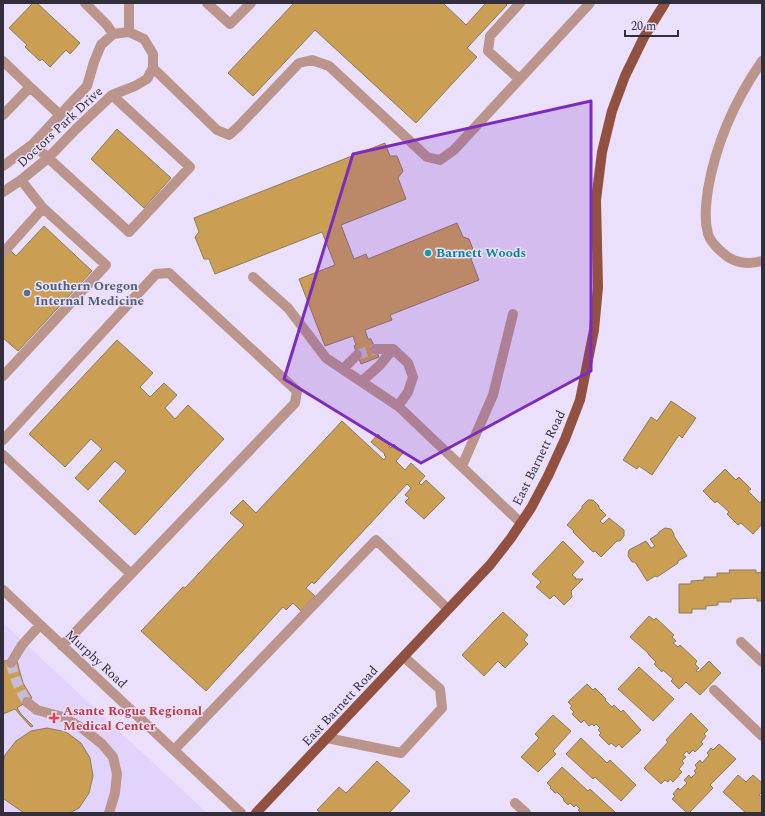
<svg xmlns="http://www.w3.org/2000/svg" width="765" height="816" font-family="Spectral,serif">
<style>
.built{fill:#e1d3fb}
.building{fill:#cb9f53;stroke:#8c7a5e}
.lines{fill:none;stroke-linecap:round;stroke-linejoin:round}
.minor-tunnel{stroke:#c5bcd5;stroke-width:10;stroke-dasharray:10 5;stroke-linecap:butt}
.minor{stroke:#bb958b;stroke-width:10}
.major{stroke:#925140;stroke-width:10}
.marked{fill:#7b2cbf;fill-opacity:0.2;stroke:#7b2cbf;stroke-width:3;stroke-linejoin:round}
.culture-dot{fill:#0f9aa8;stroke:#eae0fb;stroke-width:1.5}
.service-dot{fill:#5c6f8a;stroke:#eae0fb;stroke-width:1.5}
.health-dot{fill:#e0444e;stroke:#eae0fb;stroke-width:1.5}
.labels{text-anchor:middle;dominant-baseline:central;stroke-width:3;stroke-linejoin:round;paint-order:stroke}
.street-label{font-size:13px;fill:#332e3b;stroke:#eae0fb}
.culture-label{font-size:13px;font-weight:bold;fill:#0d838f;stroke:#eae0fb;text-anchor:start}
.service-label{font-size:13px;font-weight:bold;fill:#4e5e75;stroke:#eae0fb;text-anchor:start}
.health-label{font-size:13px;font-weight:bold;fill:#be3a42;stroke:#eae0fb;text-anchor:start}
</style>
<rect width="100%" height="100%" fill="#eae0fb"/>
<!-- built -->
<path class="built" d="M3 623 207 813H3Z"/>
<!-- building -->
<path class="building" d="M33 3H37L80 43 70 54 66 50 50 67 42 59 40 61 25 47 27 45 9 28Z
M294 3H443L466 25 486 3H505L507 5 467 48 477 57 416 123 315 30 253 96 228 73Z
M117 129 171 178 144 208 91 159Z
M385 143 390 156H397L403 171 398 178 406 199 341 225 354 259 366 254 368 259 457 223 463 237 469 239 474 252 471 259 479 280 390 315 392 320 365 330 368 339H371L379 357 361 364 354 346 356 345 353 336 325 346 299 279 335 265 322 232 215 274 209 259H204L195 237 199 232 194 218Z
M44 226 92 271 18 351 3 338V257L10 250 16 256Z
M117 340 153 373 140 387 150 397 164 383 177 395 165 408 175 419 188 405 224 439 135 535 99 501 126 471 115 461 88 490 75 478 102 449 91 439 65 467 29 434Z
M671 401 696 418 682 438 679 435 652 475 639 466 637 469 623 460 651 417 657 421Z
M342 421 384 460 386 457 384 455 385 454 371 442 378 434 389 445V446L391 448 394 444 403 453 396 461 405 470 411 463 425 476 419 483 421 485 426 480 445 498 424 519 405 502 409 498 405 495 411 488 407 484 314 584 312 582 306 588 315 596 301 611 293 603 286 610 283 607 206 691 141 631 183 587 185 588 244 525 230 513 243 500 256 513Z
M725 469 736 480 739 477 751 489 748 491 760 503 762 500V524L753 534 741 523 738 525 727 514 729 512 717 501 715 503 703 491Z
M588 500H593L599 506V508L606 515 600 521 603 524 609 518 624 530V536L620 541H617L601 557 595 551 593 552 573 532 574 531 567 525 582 508V506Z
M665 528 671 529 674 534V536L687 556 678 561V563L657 577 655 576 647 581 635 562H632L628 556 629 550 646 541 651 548 655 546 650 539 658 534 659 532Z
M563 541 584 562 572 575 576 578 575 579H583L571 591 572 597 564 605 554 595 550 599 536 587 541 582 532 574Z
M729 570H756V573L762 572V601H757V598L731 599V602H718V605L706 606V609H692V613H679V584H691V581L704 580V577H717V573H730Z
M503 612 528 635 524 640 528 644 505 668 498 661 484 676 462 655 492 623Z
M649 616 654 620 656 618 674 635 672 637 676 641 673 643 678 647 680 645 697 661 695 664 699 668 696 671 698 672 709 661 721 673 700 695 686 682 679 689 671 681 673 679 663 670 662 672 654 664 656 662 648 654V653L630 637Z
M17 660 19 669 23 683 32 698 17 708 21 714 33 726 31 727 21 716 15 709 3 714V661Z
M639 667 674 699 653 721 618 689Z
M587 684 593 690 595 688 606 699 605 700 612 707 614 705 621 712 623 710 641 730 622 748 619 744 616 747 611 743 609 745 599 735 601 733 598 730 600 728 596 724 594 726 592 724 589 726 584 720 581 723 572 714 574 712 570 708 572 706 568 702Z
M691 713 708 730 704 734 706 736 701 742 703 744 695 752 693 750 689 754 687 751 683 755 686 757 682 761 684 763 679 769 682 772 673 782 670 779 668 782 665 780 661 784 644 768 668 742 666 740Z
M553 715 571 731 553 751 556 754 538 772 521 757 539 738 535 734Z
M47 728 66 732 81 743 90 758 93 776 89 793 79 808 70 813H24L4 799H3V764L5 755 16 741 31 731Z
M581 738 607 763 610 760 636 785 621 801 595 777 593 779 566 754Z
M719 744 736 759 710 785 713 788 689 813H687L672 799 675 796 673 794 678 788 680 790 687 783 684 780 689 775 691 778 696 773 694 771 697 768 695 765 700 760 702 763 709 755 707 753 711 748 713 750Z
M377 761 410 791 390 812 391 813H321L317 810 339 787 346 793Z
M562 767 588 791 590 789 616 813H581L578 810 580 809 576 805 574 807 570 803 568 805 563 800 564 799 557 792 555 793 550 788 551 787 547 783Z
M738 775 746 782 753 775 762 783V792L759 795 762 797V813H746L723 792Z"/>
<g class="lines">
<!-- minor-tunnel -->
<path class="minor-tunnel" d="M357 355 375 349
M11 663C14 677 19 689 27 702"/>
<!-- minor -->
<path class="minor" d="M85 3 107 25 113 34
M207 3 230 24 251 3
M129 32V3
M3 61 30 87 3 115
M762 61C735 100 716 143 708 189 706 204 704 219 708 234 710 241 717 248 723 253 733 263 748 265 762 261
M153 68 217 130 229 135 238 127 299 63 312 60 329 66 427 157 440 160 454 150 590 3
M519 79 488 51 490 36 520 3
M30 87 60 115
M33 144 129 232 190 167 112 95
M3 166 33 144 87 86 94 62 101 45 113 34 129 32 144 39 153 54V68L147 79 135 86 112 95 76 129 48 158 21 180 3 192
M21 180 43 208
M3 253 43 208 106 265 3 376
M253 277 288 308 326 358 398 406 521 523
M375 349H393L408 363 413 377 408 392 398 406
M343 369 357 355
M362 381 379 366 393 349
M3 440 156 274 169 273 297 391 295 403 62 646
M3 455 131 574
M462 466 493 395 513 314
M3 590 241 813
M741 642 762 662
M11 663 22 645 40 625
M714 690 762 736
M27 702 37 710 63 717 82 728 102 744 113 757 117 774 115 793 109 813
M327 738 401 753 442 708 440 689 404 657
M174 750 376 540 448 609
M515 803 526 813"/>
<!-- major -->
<path class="major" d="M256 813 490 565 511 538 531 508 548 476 565 439 580 400 594 330 598 287 596 200 602 152 612 111 625 76 644 37 665 3"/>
</g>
<!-- marked area -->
<path class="marked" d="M591 101V371L421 463 284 379 353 154Z"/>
<!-- markers -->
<circle class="culture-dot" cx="428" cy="253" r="4"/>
<circle class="service-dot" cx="27" cy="293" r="4"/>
<path class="health-dot" d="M52 712h4v4h4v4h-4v4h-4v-4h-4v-4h4z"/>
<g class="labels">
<!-- street labels -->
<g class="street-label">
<text transform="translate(60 127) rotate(-43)">Doctors Park Drive</text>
<text transform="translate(539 458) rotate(-64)">East Barnett Road</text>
<text transform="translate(96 659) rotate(43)">Murphy Road</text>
<text transform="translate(340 706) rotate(-47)">East Barnett Road</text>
</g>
<!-- culture labels -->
<g class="culture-label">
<text x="436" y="253">Barnett Woods</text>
</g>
<!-- service labels -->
<g class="service-label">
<text x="35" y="286">Southern Oregon<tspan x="35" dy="15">Internal Medicine</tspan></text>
</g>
<!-- health labels -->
<g class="health-label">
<text x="63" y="711">Asante Rogue Regional<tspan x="63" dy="15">Medical Center</tspan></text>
</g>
</g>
<!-- border -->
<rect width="765" height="816" fill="none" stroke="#332e3b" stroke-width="8"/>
<!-- scale -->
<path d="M625 30v6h53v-6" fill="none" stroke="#332e3b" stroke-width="2"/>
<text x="631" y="30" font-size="12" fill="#332e3b" stroke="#eae0fb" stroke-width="3" paint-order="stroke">20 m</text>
</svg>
